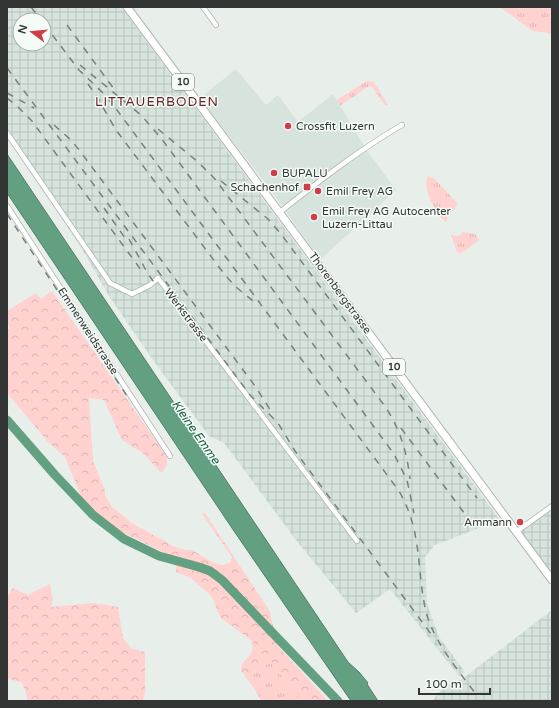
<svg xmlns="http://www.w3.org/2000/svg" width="559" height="708" font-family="'Varela Round',sans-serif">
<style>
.built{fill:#d6e4dd}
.industrial{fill:url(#industrial-grid);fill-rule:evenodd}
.grass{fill:url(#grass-tufts)}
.forest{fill:url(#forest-crowns)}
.water{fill:#639f81;stroke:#547f6a}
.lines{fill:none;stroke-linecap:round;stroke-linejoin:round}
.river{stroke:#639f81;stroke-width:9}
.minor-casing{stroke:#b0b6b2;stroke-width:6}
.primary-casing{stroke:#b0b6b2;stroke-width:9}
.minor{stroke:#fff;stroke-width:4.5}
.primary{stroke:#fff;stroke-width:7}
.rail{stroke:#7a7f7c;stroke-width:1.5;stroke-dasharray:7 7;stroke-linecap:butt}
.poi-dot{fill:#ce3e48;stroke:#f5fcf8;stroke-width:1.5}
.labels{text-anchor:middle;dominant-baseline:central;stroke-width:3;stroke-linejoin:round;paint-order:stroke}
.shield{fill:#f5fcf8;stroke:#6c716e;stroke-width:1}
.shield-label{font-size:10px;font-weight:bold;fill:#323533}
.poi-label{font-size:11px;fill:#323533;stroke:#f5fcf8;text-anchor:start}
.street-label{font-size:11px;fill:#323533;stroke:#f5fcf8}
.water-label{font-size:12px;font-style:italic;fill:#166042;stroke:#f5fcf8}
.quarter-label{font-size:13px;letter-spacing:1px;fill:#692326;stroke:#f5fcf8}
</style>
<defs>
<pattern id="industrial-grid" width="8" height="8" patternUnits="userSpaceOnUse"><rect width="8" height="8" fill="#d6e4dd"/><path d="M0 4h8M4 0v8" fill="none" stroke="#b8c4be"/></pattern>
<pattern id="grass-tufts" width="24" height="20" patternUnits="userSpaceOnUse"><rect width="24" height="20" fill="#ffd2d0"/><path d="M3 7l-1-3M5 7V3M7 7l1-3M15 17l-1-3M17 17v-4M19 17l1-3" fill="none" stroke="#dbb5b3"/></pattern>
<pattern id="forest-crowns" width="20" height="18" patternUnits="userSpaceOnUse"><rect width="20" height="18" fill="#ffd2d0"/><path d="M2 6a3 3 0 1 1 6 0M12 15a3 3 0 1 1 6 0" fill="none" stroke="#dbb5b3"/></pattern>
</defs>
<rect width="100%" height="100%" fill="#e8efeb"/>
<!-- built -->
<path class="built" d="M236 69 266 105 278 95 298 122 333 94 366 149 396 190 320 260 273 193 200 98Z"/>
<!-- industrial -->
<path class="industrial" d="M7 7H121L500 520 435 545 425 557 427 604 439 637 465 672 459 676 390 589 356 613 299 544 224 443 209 436 153 360 109 296 79 244 7 138ZM20 20H44V44H20Z
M552 506V580L516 532Z
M552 610V701H432L444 687 462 679Z"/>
<!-- grass -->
<path class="grass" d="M500 7H552V35C545 31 539 33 531 30Z
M367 81 374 82 388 105 384 104 372 87 369 86 340 106 337 100Z
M428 176 434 178 458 204 452 212 450 211 446 217 448 218 446 222C436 215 421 187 428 176Z
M463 232 475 234 479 240 470 247 460 254 457 252 451 235 459 236Z
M272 662 300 701H261L254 688 241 671 247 675Z"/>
<!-- forest -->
<path class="forest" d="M52 291 167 457V466L161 473 144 454 122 440 104 400 89 398 93 461 105 490V495L111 506 132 523 175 547 186 550H192L214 563 223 565 230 563 232 557 202 514 205 513 269 610 279 647 328 701H300L272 662 247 675 241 671 242 664C248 657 255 651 252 641L220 617 212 597 191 578 176 572 175 558 116 529 83 501 65 457 48 442 7 393V331L10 328 7 323V311L34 294 36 293 41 299Z
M50 584 53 600 51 607 94 603 118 607 123 638 131 648 145 652V692L143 701H28L25 690 22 683 7 678V597L13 588 28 595Z"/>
<!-- water -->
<path class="water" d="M7 154 348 662 359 672 368 683 367 684 378 701H351L236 534 7 193Z"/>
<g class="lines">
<!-- river -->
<path class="river" d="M7 420 55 475 93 515 124 539 159 556 199 567 210 571 222 580 338 701"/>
<defs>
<path id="minor" d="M203 7 216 25
M7 133 110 283 132 294 150 285 158 278 357 541
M7 206 170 456
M280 212C319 181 359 150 402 125
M516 532 552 506"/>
<path id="primary" d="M127 7 552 580"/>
</defs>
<!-- minor casing -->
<use href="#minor" class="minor-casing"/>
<!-- primary casing -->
<use href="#primary" class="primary-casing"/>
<!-- minor -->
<use href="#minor" class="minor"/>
<!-- primary -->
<use href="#primary" class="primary"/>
<!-- rail -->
<path class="rail" d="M31 7 41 20
M44 24 79 70 103 93 114 106 399 491C423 533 416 568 426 612 435 644 459 671 478 697
M67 25 114 89
M80 65 141 115 161 138 394 454 407 480 414 513
M7 68 250 395 278 423 295 451 431 634
M88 84 97 97 116 130 225 275 236 287 258 305
M7 93 34 108
M7 98 18 107 32 121 144 274
M54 125 71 140 80 151 255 386 271 411
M158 129 198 162 215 179 384 405C400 428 407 452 410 479
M221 181 268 219 281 234 477 498
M104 208 125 238
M7 214 127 396
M129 239 148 274 156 285
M401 428 476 529"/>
</g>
<!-- markers -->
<g class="poi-dot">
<circle cx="288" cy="126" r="4"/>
<circle cx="274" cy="173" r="4"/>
<rect x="303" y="183" width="8" height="8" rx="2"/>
<circle cx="318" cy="191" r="4"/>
<circle cx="314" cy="217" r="4"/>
<circle cx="520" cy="522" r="4"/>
</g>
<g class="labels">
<!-- shield labels -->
<g class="shield">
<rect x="172" y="74" width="22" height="16" rx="3"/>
<rect x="383" y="359" width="22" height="16" rx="3"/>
</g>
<g class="shield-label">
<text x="183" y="82">10</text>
<text x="394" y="367">10</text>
</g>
<!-- poi labels -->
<g class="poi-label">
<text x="296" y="126">Crossfit Luzern</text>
<text x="282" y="173">BUPALU</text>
<text x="299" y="187" text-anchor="end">Schachenhof</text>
<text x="326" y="191">Emil Frey AG</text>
<text x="322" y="211">Emil Frey AG Autocenter<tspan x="322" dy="13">Luzern-Littau</tspan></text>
<text x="512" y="522" text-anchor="end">Ammann</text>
</g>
<!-- street labels -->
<g class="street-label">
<text transform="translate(340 293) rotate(54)">Thorenbergstrasse</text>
<text transform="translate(186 315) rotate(53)">Werkstrasse</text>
<text transform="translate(88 331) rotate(57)">Emmenweidstrasse</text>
</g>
<!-- water labels -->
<g class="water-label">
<text transform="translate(196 432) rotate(55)">Kleine Emme</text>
</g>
<!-- quarter labels -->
<g class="quarter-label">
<text x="157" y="102">LITTAUERBODEN</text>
</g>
</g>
<!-- border -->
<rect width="559" height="708" fill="none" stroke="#323533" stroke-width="16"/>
<!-- north arrow -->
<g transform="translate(32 32) rotate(286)"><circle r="19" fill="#f5fcf8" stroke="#a7aca9"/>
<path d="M0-3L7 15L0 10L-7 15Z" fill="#ce3e48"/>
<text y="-6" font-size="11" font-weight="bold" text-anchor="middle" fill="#323533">N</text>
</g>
<!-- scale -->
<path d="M419 688v6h71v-6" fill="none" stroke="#323533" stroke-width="2"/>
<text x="425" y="688" font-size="12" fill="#323533" stroke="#f5fcf8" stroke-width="3" paint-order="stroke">100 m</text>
</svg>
